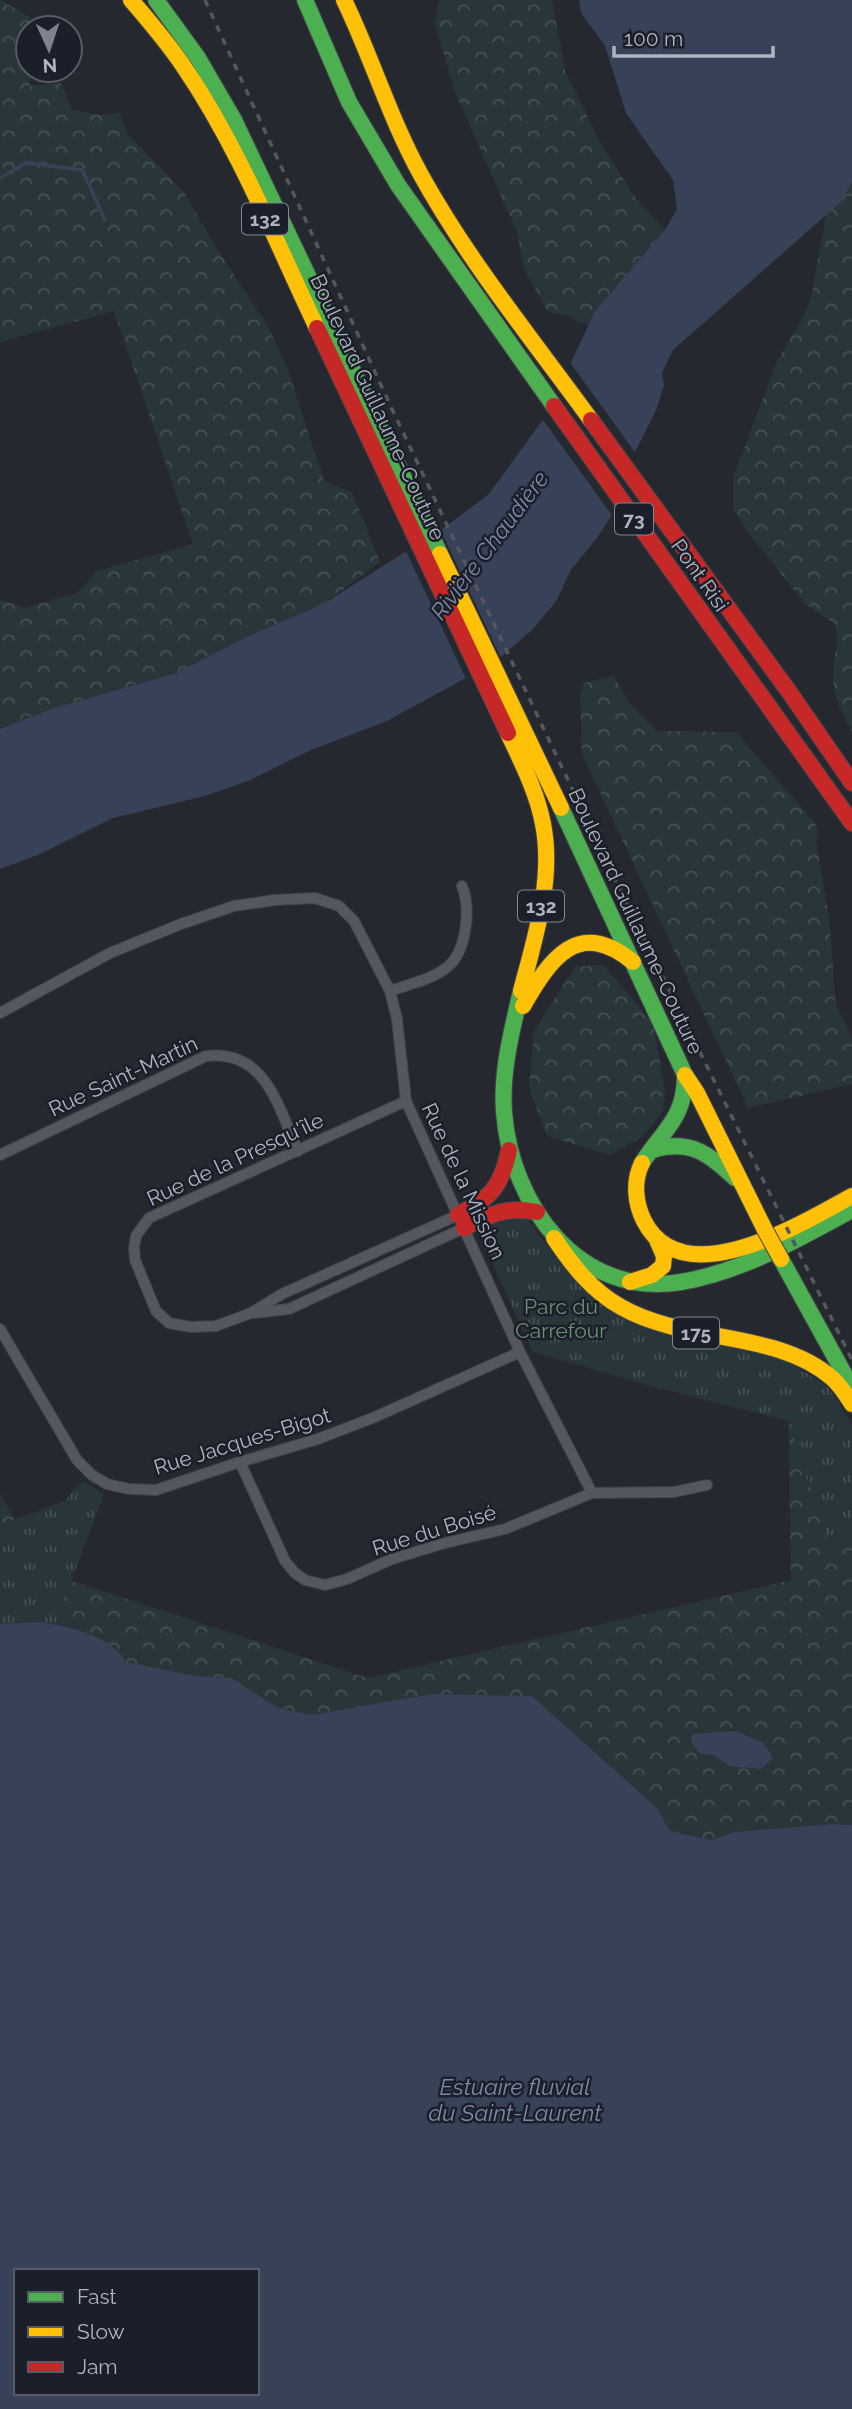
<svg xmlns="http://www.w3.org/2000/svg" width="852" height="2409" font-family="Raleway,sans-serif">
<style>
.forest{fill:url(#forest-crowns)}
.park{fill:url(#park-tufts)}
.water{fill:#374157;fill-rule:evenodd}
.pier{fill:#26282f}
.lines{fill:none;stroke-linecap:round;stroke-linejoin:round}
.stream{stroke:#374157;stroke-width:3.5}
.street-casing{stroke:#424349;stroke-width:12}
.fast-casing{stroke:#44454c;stroke-width:18}
.slow-casing{stroke:#44454c;stroke-width:18}
.jam-casing{stroke:#44454c;stroke-width:18}
.street{stroke:#55575e;stroke-width:10}
.fast{stroke:#4caf50;stroke-width:16}
.slow{stroke:#ffc107;stroke-width:16}
.jam{stroke:#c62828;stroke-width:16}
.rail{stroke:#55575d;stroke-width:3.5;stroke-dasharray:7 7;stroke-linecap:butt}
.slow-bridge-casing{stroke:#43444b;stroke-width:18;stroke-linecap:butt}
.slow-bridge{stroke:#ffc107;stroke-width:16}
.labels{text-anchor:middle;dominant-baseline:central;stroke-width:5;stroke-linejoin:round;paint-order:stroke}
.shield{fill:#1b1f29;stroke:#838793;stroke-width:2}
.shield-label{font-size:19px;font-weight:bold;fill:#b0b4c1}
.street-label{font-size:21px;fill:#b0b4c1;stroke:#1b1f29}
.park-label{font-size:21px;fill:#6b8e77;stroke:#1b1f29}
.water-label{font-size:23px;font-style:italic;fill:#7c88a6;stroke:#1b1f29}
</style>
<defs>
<pattern id="forest-crowns" width="20" height="18" patternUnits="userSpaceOnUse" patternTransform="scale(1.75)"><rect width="20" height="18" fill="#293639"/><path d="M2 6a3 3 0 1 1 6 0M12 15a3 3 0 1 1 6 0" fill="none" stroke="#465154"/></pattern>
<pattern id="park-tufts" width="24" height="20" patternUnits="userSpaceOnUse" patternTransform="scale(1.75)"><rect width="24" height="20" fill="#293639"/><path d="M3 7l-1-3M5 7V3M7 7l1-3M15 17l-1-3M17 17v-4M19 17l1-3" fill="none" stroke="#465154"/></pattern>
</defs>
<rect width="100%" height="100%" fill="#26282f"/>
<!-- forest -->
<path class="forest" d="M0 0 30 17V28H28V70H30V86L61 83 72 110 102 115 120 113 128 135 184 192 213 243 269 328 288 370 324 481 352 492 380 562 323 604 246 637 176 673 51 709 0 729V599L24 608 77 593 97 571 193 544 114 311 0 342Z
M439 0H552L565 71 599 140 634 196 665 230 595 311 590 324 578 322 568 315 548 312 524 269 517 232 455 92 435 24Z
M852 182V732C843 714 833 696 833 674 834 655 839 645 835 624L805 604 746 530 733 508V478L777 361 802 319 811 298 826 214 841 201Z
M613 676 632 706 657 731 736 732 815 823 819 833 816 841 829 917 836 1005 852 1037V1084L748 1108 582 754 580 694 584 683Z
M603 965 653 1023 665 1090 663 1111 643 1136 610 1155 547 1136 529 1088 534 1031 575 967Z
M788 1420 852 1480V1825L833 1824 734 1832 711 1840 670 1831 656 1807 532 1696 432 1694 311 1715 277 1707 232 1678 196 1676 126 1662 39 1622 0 1624V1493L15 1520 23 1565 368 1678 791 1580Z"/>
<!-- park -->
<path class="park" d="M503 1214 526 1216C544 1244 563 1267 587 1288L785 1359 828 1387 852 1424V1541L829 1545 788 1421 658 1388 533 1352 478 1232 483 1224Z
M82 1481 104 1494 55 1624 39 1622 0 1624V1525L65 1501Z"/>
<!-- water -->
<path class="water" d="M579 0H852V182L842 201 673 350 662 373 664 385 657 408 633 456 617 507 597 538 570 571 557 600 534 628 495 662 387 721 311 750 248 781 205 796 113 818 40 854 0 869V729L51 709 176 673 246 637 323 604 449 524 489 494 547 414 595 311 665 230 677 209 673 180 626 113 605 46 581 13Z
M39 1622C68 1626 111 1635 126 1662L196 1676 232 1678 277 1707 311 1715 432 1694 532 1696 656 1807 670 1831 711 1840 734 1832 833 1824 852 1825V2409H0V1624ZM16 2271H257V2393H16Z
M736 1731 764 1743 773 1758 761 1769 729 1766 713 1755 699 1753 691 1741 692 1734Z"/>
<!-- pier -->
<path class="pier" d="M569 361 637 455 631 482 614 518 541 417Z
M439 527 502 660 467 681 405 549Z"/>
<g class="lines">
<!-- stream -->
<path class="stream" d="M0 178 26 163 82 170 105 220"/>
<defs>
<path id="street" d="M390 991C408 984 431 980 446 968 467 953 471 908 462 886
M0 1013 110 953 181 924 234 906 275 900 315 898 339 906 354 921 390 991 397 1019 406 1101 520 1352 592 1493
M406 1101 149 1218 136 1236 134 1248 135 1260 156 1311 169 1323 191 1327 216 1326 251 1313 282 1294 458 1215
M0 1155 206 1056C266 1049 278 1107 298 1151
M254 1313 289 1309 464 1228
M0 1329 77 1460 92 1475 107 1484 129 1489 156 1490 240 1462 318 1439 375 1417 520 1352
M240 1462 285 1561 295 1573 305 1580 325 1585 347 1579 392 1559 445 1543 505 1529 592 1493 674 1492 707 1485"/>
<path id="fast" d="M156 0 198 58 234 120 440 554
M305 0 349 102 398 185 554 406
M561 808 685 1075C685 1119 663 1130 642 1163
M521 991C512 1030 501 1071 504 1112 511 1204 578 1299 681 1282 742 1272 798 1239 852 1210
M652 1150C691 1139 707 1153 735 1178
M781 1259 852 1388"/>
<path id="slow" d="M131 0C150 22 168 43 184 67 239 148 275 240 317 328
M344 0C372 58 390 119 421 175 469 262 533 340 591 420
M440 554 561 808
M508 733C522 763 537 792 543 824 554 879 535 938 521 991
M523 1006C550 959 578 917 633 962
M685 1075 697 1093 765 1230
M642 1163C633 1181 635 1203 644 1221 683 1297 802 1223 852 1196
M554 1238C572 1265 592 1291 621 1307 686 1344 777 1330 832 1378 841 1386 846 1395 852 1404
M630 1282 652 1275 663 1266 664 1256 657 1240"/>
<path id="jam" d="M317 328 508 733
M554 406 852 823
M591 420 790 693 852 783
M458 1215C491 1197 501 1188 509 1150
M464 1228C491 1214 506 1206 537 1212"/>
</defs>
<!-- street casing -->
<use href="#street" class="street-casing"/>
<!-- fast casing -->
<use href="#fast" class="fast-casing"/>
<!-- slow casing -->
<use href="#slow" class="slow-casing"/>
<!-- jam casing -->
<use href="#jam" class="jam-casing"/>
<!-- street -->
<use href="#street" class="street"/>
<!-- fast -->
<use href="#fast" class="fast"/>
<!-- slow -->
<use href="#slow" class="slow"/>
<!-- jam -->
<use href="#jam" class="jam"/>
<!-- rail -->
<path class="rail" d="M205 0 391 407 624 898 852 1360"/>
<defs>
<path id="slow-bridge" d="M765 1230 781 1259"/>
</defs>
<!-- slow-bridge casing -->
<use href="#slow-bridge" class="slow-bridge-casing"/>
<!-- slow-bridge -->
<use href="#slow-bridge" class="slow-bridge"/>
</g>
<g class="labels">
<!-- shield labels -->
<g class="shield">
<rect x="242" y="203.5" width="46" height="31" rx="5"/>
<rect x="615" y="503.5" width="38" height="31" rx="5"/>
<rect x="518" y="890.5" width="46" height="31" rx="5"/>
<rect x="673" y="1317.5" width="46" height="31" rx="5"/>
</g>
<g class="shield-label">
<text x="265" y="219">132</text>
<text x="634" y="519">73</text>
<text x="541" y="906">132</text>
<text x="696" y="1333">175</text>
</g>
<!-- street labels -->
<g class="street-label">
<text transform="translate(378 407) rotate(65)">Boulevard Guillaume-Couture</text>
<text transform="translate(700 575) rotate(55)">Pont Risi</text>
<text transform="translate(636 921) rotate(65)">Boulevard Guillaume-Couture</text>
<text transform="translate(123 1076) rotate(-25)">Rue Saint-Martin</text>
<text transform="translate(235 1159) rotate(-25)">Rue de la Presqu'île</text>
<text transform="translate(464 1181) rotate(65)">Rue de la Mission</text>
<text transform="translate(242 1441) rotate(-17)">Rue Jacques-Bigot</text>
<text transform="translate(434 1530) rotate(-17)">Rue du Boisé</text>
</g>
<!-- park labels -->
<g class="park-label">
<text x="561" y="1306">Parc du<tspan x="561" dy="24">Carrefour</tspan></text>
</g>
<!-- water labels -->
<g class="water-label">
<text transform="translate(489 545) rotate(-53)">Rivière Chaudière</text>
<text x="515" y="2086">Estuaire fluvial<tspan x="515" dy="26">du Saint-Laurent</tspan></text>
</g>
</g>
<!-- legend -->
<rect x="14" y="2269" width="245" height="126" fill="#1b1f29" stroke="#575b66" stroke-width="2"/>
<rect x="28" y="2292" width="35" height="10" fill="#4caf50" stroke="#575b66" stroke-width="2"/>
<text x="77" y="2304" font-size="21" fill="#b0b4c1">Fast</text>
<rect x="28" y="2327" width="35" height="10" fill="#ffc107" stroke="#575b66" stroke-width="2"/>
<text x="77" y="2339" font-size="21" fill="#b0b4c1">Slow</text>
<rect x="28" y="2362" width="35" height="10" fill="#c62828" stroke="#575b66" stroke-width="2"/>
<text x="77" y="2374" font-size="21" fill="#b0b4c1">Jam</text>
<!-- north arrow -->
<g transform="translate(49 49) rotate(177)"><circle r="33" fill="#1b1f29" stroke="#575b66" stroke-width="2"/>
<path d="M0-5L12 26L0 18L-12 26Z" fill="#80838e"/>
<text y="-10" font-size="19" font-weight="bold" text-anchor="middle" fill="#b0b4c1">N</text>
</g>
<!-- scale -->
<path d="M614 46v10h159v-10" fill="none" stroke="#b0b4c1" stroke-width="3.5"/>
<text x="624" y="46" font-size="21" fill="#b0b4c1" stroke="#1b1f29" stroke-width="5" paint-order="stroke">100 m</text>
</svg>
